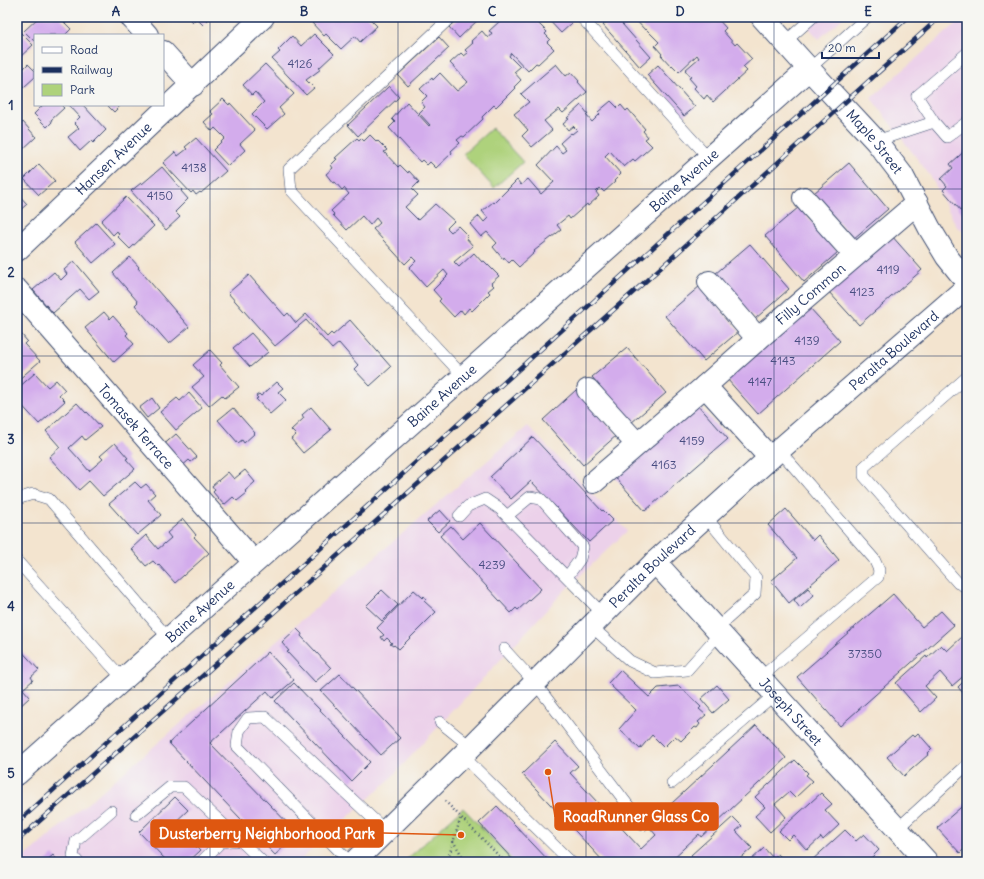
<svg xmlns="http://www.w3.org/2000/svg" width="984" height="879" font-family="Delius,sans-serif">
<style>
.built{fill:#ecd1ea}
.green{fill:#aed27b;stroke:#64806c}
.building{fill:#d3acec}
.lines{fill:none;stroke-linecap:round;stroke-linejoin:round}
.service-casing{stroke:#3b4a6f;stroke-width:12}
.minor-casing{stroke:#3b4a6f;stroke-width:24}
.secondary-casing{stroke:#3b4a6f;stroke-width:24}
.path{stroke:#3b4a6f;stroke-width:2.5;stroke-dasharray:1 3;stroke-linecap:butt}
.service{stroke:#fff;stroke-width:11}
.minor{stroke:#fff;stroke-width:22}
.secondary{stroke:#fff;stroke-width:22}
.rail-casing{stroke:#1b2f5e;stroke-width:4.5}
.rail{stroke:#f6f6f2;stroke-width:3;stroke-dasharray:9;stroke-linecap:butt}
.grid{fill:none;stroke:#1b2f5e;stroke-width:1;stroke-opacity:0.55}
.labels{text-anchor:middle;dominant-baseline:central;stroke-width:3;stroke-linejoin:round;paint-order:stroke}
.number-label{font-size:12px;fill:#494e82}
.street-label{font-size:14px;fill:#1b2f5e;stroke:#f6f6f2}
.leader{fill:none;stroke:#de5710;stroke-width:1.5}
.callout-dot{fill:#de5710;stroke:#f6f6f2;stroke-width:1.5}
.callout{fill:#de5710;stroke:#de5710;stroke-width:1.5}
.callout-label{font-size:15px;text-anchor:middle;font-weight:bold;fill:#fff}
.neatline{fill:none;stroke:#1b2f5e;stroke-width:1.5}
.grid-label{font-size:13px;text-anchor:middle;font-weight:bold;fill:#1b2f5e}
</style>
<rect width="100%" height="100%" fill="#f6f6f2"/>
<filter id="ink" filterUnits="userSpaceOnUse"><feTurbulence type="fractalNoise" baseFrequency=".025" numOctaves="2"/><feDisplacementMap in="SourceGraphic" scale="8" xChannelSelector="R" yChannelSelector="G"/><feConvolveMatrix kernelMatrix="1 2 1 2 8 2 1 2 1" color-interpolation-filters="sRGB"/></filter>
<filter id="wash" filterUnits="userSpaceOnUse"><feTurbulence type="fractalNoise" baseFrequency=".012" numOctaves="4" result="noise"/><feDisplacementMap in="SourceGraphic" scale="16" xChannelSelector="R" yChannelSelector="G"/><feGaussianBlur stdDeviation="0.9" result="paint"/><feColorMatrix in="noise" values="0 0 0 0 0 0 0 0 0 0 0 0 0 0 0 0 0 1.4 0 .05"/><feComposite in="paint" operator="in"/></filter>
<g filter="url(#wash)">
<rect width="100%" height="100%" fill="#f3e4cf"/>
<!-- built -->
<path class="built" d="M799 17H844L819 39Z
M964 17H967V233L957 227 931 177 871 98Z
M528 426 627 531 564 591 388 781 298 862H19Z"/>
<!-- green -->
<path class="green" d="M492 128 523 162 494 188 463 154Z
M463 808 514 862H404Z"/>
<g id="blocks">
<!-- building -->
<path class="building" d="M39 17H59L71 29 65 35H35L34 41 24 31Z
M188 17H211L203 25 196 18 193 22Z
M311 17H346L349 20 352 17H368L377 26 360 42 355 36 341 49 326 34 324 36 312 23 315 21Z
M459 17H481L459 38 449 27Z
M501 17H532L547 32 545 34 550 39 547 42 554 49 538 64 536 63 528 71 511 53 509 56 520 67 514 72 521 80 514 87 515 88 496 107 494 105 482 117 483 119 464 137 462 136 457 140 460 143 451 151 452 153 436 168 430 162 427 165 422 160 420 162 389 128 395 122 392 119 407 102 429 126 430 125 419 113 425 107 421 102 427 96 420 89 432 78 433 80 440 73 457 91 468 82 450 63 461 53 464 56 468 53 465 50 473 43 471 41 482 31 488 38 492 33 489 31 500 21 499 19Z
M546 17H566L572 23 561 33Z
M612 17H616L651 57 640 67 603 25Z
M633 17H682L683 19 686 17H716L726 28 723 31 735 45 737 43 752 59 743 67 747 71 713 102 707 95 704 99 694 88 696 86 689 78 691 77 685 70 699 58 697 55 679 72 672 65 671 66 661 55 662 54 655 46 659 42 646 29 645 30Z
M21 33 33 45 19 58 17 56V37Z
M314 34 334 54 319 68 321 69 306 80 314 88 306 95 272 59 280 52 278 50 292 36 301 46Z
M439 37 449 48 408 86 398 75Z
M17 60 24 68 28 64 35 71V77L24 87 17 79Z
M265 64 294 94 279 108 284 114 267 129 252 114 264 102 255 92 252 95 243 85Z
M556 64 566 76 571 72 579 81 578 82 587 92 563 113 559 109 544 121 552 130 532 147 522 136 528 130 514 114 529 102 521 94Z
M658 65 695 107 684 116 647 75Z
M389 86 399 97 358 136 348 125Z
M223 99 229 105 230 103 255 130 240 144 245 150 228 166 213 150 225 138 215 128 212 131 204 122 213 114 210 111Z
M611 101 618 108 621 105 626 111 628 109 645 129 643 131 648 137 645 139 652 146 635 161 633 159 624 167 610 151 605 156 621 174 614 181 615 182 604 192 600 188 596 192 599 196 588 206 587 204 570 219 568 216 557 225 561 230 534 251 535 252 519 267 512 260 509 263 504 257 503 259 493 247 497 243 487 232 481 237 470 224 479 216 484 222 488 218 482 211 493 202 494 203 517 180 521 185 528 179 541 194 554 182 538 165 556 146 562 153 566 150 560 143 571 133 572 134 577 130 573 126 568 130 563 124 569 119 567 118 581 105 588 114 586 115 592 122 600 114 598 112Z
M43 105H61L64 108 51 120 52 122 47 127 34 114Z
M69 105H83L106 130 93 143 91 141 80 151 68 137 79 128 74 123 80 117Z
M109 105H121L114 112 108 106Z
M23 122 36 137 22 150 17 145V128Z
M370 135 377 142 378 141 387 150 384 152 398 167 400 165 408 173 409 171 419 182 412 189 418 195 405 207 418 220 435 204 454 221 447 228 451 232 458 226 468 236 466 238 473 246 454 262 459 267 474 253 482 262 484 261 499 276 491 283 494 286 488 291 490 293 472 311 469 308 464 314 461 310 454 317 439 301 441 299 433 290 448 275 444 270 426 287 409 268 416 261 412 257 405 264 373 229 380 223 376 218 370 225 362 216 347 230 333 215 334 214 331 211 349 194 344 188 342 190 335 182 333 183 326 174 333 168 331 165 337 159 335 158 357 138 359 140 361 138 364 141Z
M196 138 226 171 201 193 200 192 196 195 193 191 191 193 163 163 175 152 178 156 187 149 185 147Z
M967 149V218L943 190 947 186 941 179 953 168 950 164Z
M849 163 888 209 853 239 814 193Z
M39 164 55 181 39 195 24 179Z
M162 167 182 190 181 191 188 199 175 212 180 217 166 230 131 191 141 183 142 184Z
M17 184 22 189 18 194 27 204 17 213Z
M126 197 154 226 130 249 117 236 119 234 117 231 113 235 101 221Z
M799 207 838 252 804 282 765 236Z
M96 223 115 244 93 263 75 242Z
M891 235 922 270 859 325 828 291Z
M750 244 789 289 755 319 715 274Z
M130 257 139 267 138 268 189 327 169 344 135 305 138 302 113 273Z
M74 261 99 291 89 299 80 289 53 313 33 290 54 272 61 280 67 274 64 270Z
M249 275 285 316 288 313 296 323 306 314 327 337 331 333 333 335 350 320 391 367 370 386 354 369 358 365 339 343 332 349 306 320 275 346 228 293Z
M700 286 739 331 704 361 665 316Z
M809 307 840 341 758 414 727 379Z
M104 312 110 319 113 316 128 333 126 335 134 344 114 362 85 328Z
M17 329 27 341 24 344 40 361 17 381Z
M251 333 268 352 250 367 233 348Z
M627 348 666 393 631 423 592 377Z
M210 350 222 363 220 365 239 387 225 398 222 395 209 406 192 387 204 377 193 365Z
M35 373 48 387 56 380 65 390 59 395 65 401 39 424 17 400V389Z
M277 382 283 388 278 392 286 400 270 414 256 399 258 398 256 396 259 394 261 396Z
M576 390 617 435 583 465 543 420Z
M189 393 202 408 176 430 160 412 177 398 180 401Z
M152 398 159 408 147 418 139 408Z
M77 403 86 413 87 412 101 427 85 440 82 436 69 448 79 459 89 471 103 459 100 456 115 443 128 458 126 459 135 469 103 496 89 481 79 490 49 457 60 447 46 431Z
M697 404 728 439 645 511 614 476Z
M311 407 331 430 303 453 291 439 296 435 291 430 304 418 302 415Z
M233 408 255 433 244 443 242 440 238 443 218 420Z
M176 434 197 457 191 462 189 460 180 468 161 447Z
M533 437 602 511 603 510 613 520 589 542 531 481 511 499 490 477Z
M245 470 255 482 245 491 247 493 237 501 233 497 224 505 213 492 215 490 212 486 228 472 234 479Z
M135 482 141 488 146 484 155 494 148 500 161 515 137 535 109 504Z
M786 509 813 540 818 535 839 560 789 603 771 581 797 558 768 525Z
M440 510 450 521 438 532 427 521Z
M183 519 196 535 194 537 209 553 175 583 159 565 158 566 153 561 146 566 131 549 146 535 158 549 171 538 167 533Z
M480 523 541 589 518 610 516 608 511 613 440 536 451 526 463 539Z
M808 588 814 595 800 608 794 600Z
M382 590 398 605 382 621 366 606Z
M414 590 422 597H421L422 598 424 596 426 599 424 601 436 612 399 649 394 645 393 646 390 644 392 643 387 638 384 641 381 637 384 635 377 628Z
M893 594 922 627 941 611 954 625 840 726 797 677Z
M297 629 302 634 301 636 331 668 315 682 287 652 289 651 282 643Z
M963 636 967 640V673L952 686 940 672 925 686 936 698 921 712 896 683 926 656 927 658 941 645 947 651Z
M17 646 39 670 31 677 33 680 23 689 30 697 17 709Z
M268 652 294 680 273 698 267 691 210 743 298 834 275 855 169 743Z
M620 670 649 697 658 688 679 686 701 707 699 709 706 715 698 722 700 724 697 728 695 727 681 741 675 736 664 747 652 735 640 749 619 729 636 710 608 683Z
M340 674 400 738 381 755 321 691Z
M967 678V698L958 687Z
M294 683 370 762 351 781 275 701Z
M717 685 729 699 713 713 701 699Z
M756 725 786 758 701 837 699 834 669 862H604L522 774 555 742 578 766 570 773 641 849 656 835 650 828 673 807 671 804Z
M918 733 932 749 928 753 929 754 904 776 887 757 912 735 914 737Z
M795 760 808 773 806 775 813 781 795 798 789 792 775 804 786 817 770 832 755 816 765 807 755 797Z
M821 793 832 804 825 810 839 825 823 840 821 837 807 850 793 835 788 840 779 831Z
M175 797 188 810 171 826 185 840 188 838 200 851 188 862H162L165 859 139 832Z
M967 802V846L960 853 937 828Z
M497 806 550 862H515L479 823Z
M733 817 742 826 736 831 752 848 736 862H698L691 855Z
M845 830 856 841 864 834 879 850 867 862H810Z
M764 848 773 858 778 854 786 862H749Z
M53 855 59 862H45Z"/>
</g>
</g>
<g filter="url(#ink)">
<use href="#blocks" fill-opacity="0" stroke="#3b4a6f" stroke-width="1"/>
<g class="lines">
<defs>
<path id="service" d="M451 17 289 169 291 190 463 376
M581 17 709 158
M785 42 813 17
M967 53 917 96 934 122 947 137 967 122
M809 69 867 17
M876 141 934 122
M967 377 864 467V476L958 583 967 587
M17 499 33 494 49 499 169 639
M459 516 468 506 485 499 500 509 603 614
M507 516 530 497 541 499 583 547 580 559 567 577
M706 517 756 578 755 594 716 629
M17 561 123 679
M591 626 630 661 655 673 687 670 720 633
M504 649 535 683 643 825
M760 678 878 577 879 570 874 559 779 450
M440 722 471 747
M462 755 571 862
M672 783 775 694
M136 815 170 787H184L263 862
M897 829 967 765
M78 862 73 856 76 841 111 811
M201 862 221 842 240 840
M350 862 237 746 239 731 248 718 265 717 386 831"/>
<g id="minor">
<path d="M131 17 147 35"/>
<path id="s1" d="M762 17 809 69 876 141 902 175 930 229 947 257 967 282"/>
<path d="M163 52 193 85"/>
<path d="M804 198 855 255"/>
<path id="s2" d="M17 250 263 17"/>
<path d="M709 282 758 339"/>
<path id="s3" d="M17 290 254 562"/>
<path id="s4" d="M705 386 758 339 917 203"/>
<path d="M588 390 637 444"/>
<path d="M594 482 705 386 770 458"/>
<path id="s5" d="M655 562 927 862"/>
<path id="s6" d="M17 774 809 69"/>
</g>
<g id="secondary">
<path id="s7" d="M354 862 471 747 655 562 770 458 967 287"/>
</g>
</defs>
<!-- service casing -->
<use href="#service" class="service-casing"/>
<!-- minor casing -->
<use href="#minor" class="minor-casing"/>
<!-- secondary casing -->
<use href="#secondary" class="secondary-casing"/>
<!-- path -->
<path class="path" d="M445 801 505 862
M453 841 466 862
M447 862 461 817"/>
<!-- service -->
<use href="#service" class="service"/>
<!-- minor -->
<use href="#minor" class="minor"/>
<!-- secondary -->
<use href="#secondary" class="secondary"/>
<defs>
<path id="rail" d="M17 823 908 17
M17 841 647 280 940 17"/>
</defs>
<!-- rail casing -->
<use href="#rail" class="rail-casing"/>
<!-- rail -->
<use href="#rail" class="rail"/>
</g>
</g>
<!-- grid -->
<path class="grid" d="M210 17V862M398 17V862M586 17V862M774 17V862M17 189H967M17 356H967M17 523H967M17 690H967"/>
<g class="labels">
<!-- number labels -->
<g class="number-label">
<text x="300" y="63">4126</text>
<text x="194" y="167">4138</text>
<text x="160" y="195">4150</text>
<text x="888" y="269">4119</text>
<text x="862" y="291">4123</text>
<text x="807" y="340">4139</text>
<text x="783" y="360">4143</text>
<text x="760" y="381">4147</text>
<text x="692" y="440">4159</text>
<text x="664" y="464">4163</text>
<text x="492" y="564">4239</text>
<text x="865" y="653">37350</text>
</g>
<!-- street labels -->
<g class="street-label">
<text stroke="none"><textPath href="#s1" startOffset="168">Maple Street</textPath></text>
<text stroke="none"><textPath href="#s2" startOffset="133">Hansen Avenue</textPath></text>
<text stroke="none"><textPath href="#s6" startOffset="893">Baine Avenue</textPath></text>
<text stroke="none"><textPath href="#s4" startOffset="140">Filly Common</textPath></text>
<text stroke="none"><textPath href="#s7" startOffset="744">Peralta Boulevard</textPath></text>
<text stroke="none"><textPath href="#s6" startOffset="569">Baine Avenue</textPath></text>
<text stroke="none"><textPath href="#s3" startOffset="181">Tomasek Terrace</textPath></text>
<text stroke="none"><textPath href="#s7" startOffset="420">Peralta Boulevard</textPath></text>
<text stroke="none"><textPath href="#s6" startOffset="245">Baine Avenue</textPath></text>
<text stroke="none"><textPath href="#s5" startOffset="202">Joseph Street</textPath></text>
</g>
</g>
<!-- callouts -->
<path class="leader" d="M548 772L555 817M461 835L383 833"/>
<g class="callout-dot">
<circle cx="548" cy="772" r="4"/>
<circle cx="461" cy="835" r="4"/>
</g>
<g class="callout">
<rect x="555" y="803" width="163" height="27" rx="4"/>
<rect x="151" y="820" width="232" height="27" rx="4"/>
</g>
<g class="callout-label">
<text x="636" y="822">RoadRunner Glass Co</text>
<text x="267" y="839">Dusterberry Neighborhood Park</text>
</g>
<!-- margin -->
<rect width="984" height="879" fill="none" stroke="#f6f6f2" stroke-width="44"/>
<!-- legend -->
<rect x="34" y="34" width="130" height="72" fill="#f6f6f2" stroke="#9ea6b7"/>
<rect x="42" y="47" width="20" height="6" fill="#ffffff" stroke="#9ea6b7"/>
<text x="70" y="54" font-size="12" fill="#1b2f5e">Road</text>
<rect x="42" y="67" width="20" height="6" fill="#1b2f5e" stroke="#9ea6b7"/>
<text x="70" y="74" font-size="12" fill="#1b2f5e">Railway</text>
<rect x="42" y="84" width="20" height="12" fill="#aed27b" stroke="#9ea6b7"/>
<text x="70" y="94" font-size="12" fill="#1b2f5e">Park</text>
<!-- scale -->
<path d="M822 52v6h57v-6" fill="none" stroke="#1b2f5e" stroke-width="2"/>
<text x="828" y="52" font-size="12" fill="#1b2f5e" stroke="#f6f6f2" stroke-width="3" paint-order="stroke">20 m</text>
<rect x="22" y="22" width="940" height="835" class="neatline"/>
<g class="grid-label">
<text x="116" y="16">A</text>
<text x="304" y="16">B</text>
<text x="492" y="16">C</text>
<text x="680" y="16">D</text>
<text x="868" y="16">E</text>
<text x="11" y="110">1</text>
<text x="11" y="277">2</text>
<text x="11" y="444">3</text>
<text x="11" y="611">4</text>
<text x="11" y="778">5</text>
</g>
</svg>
